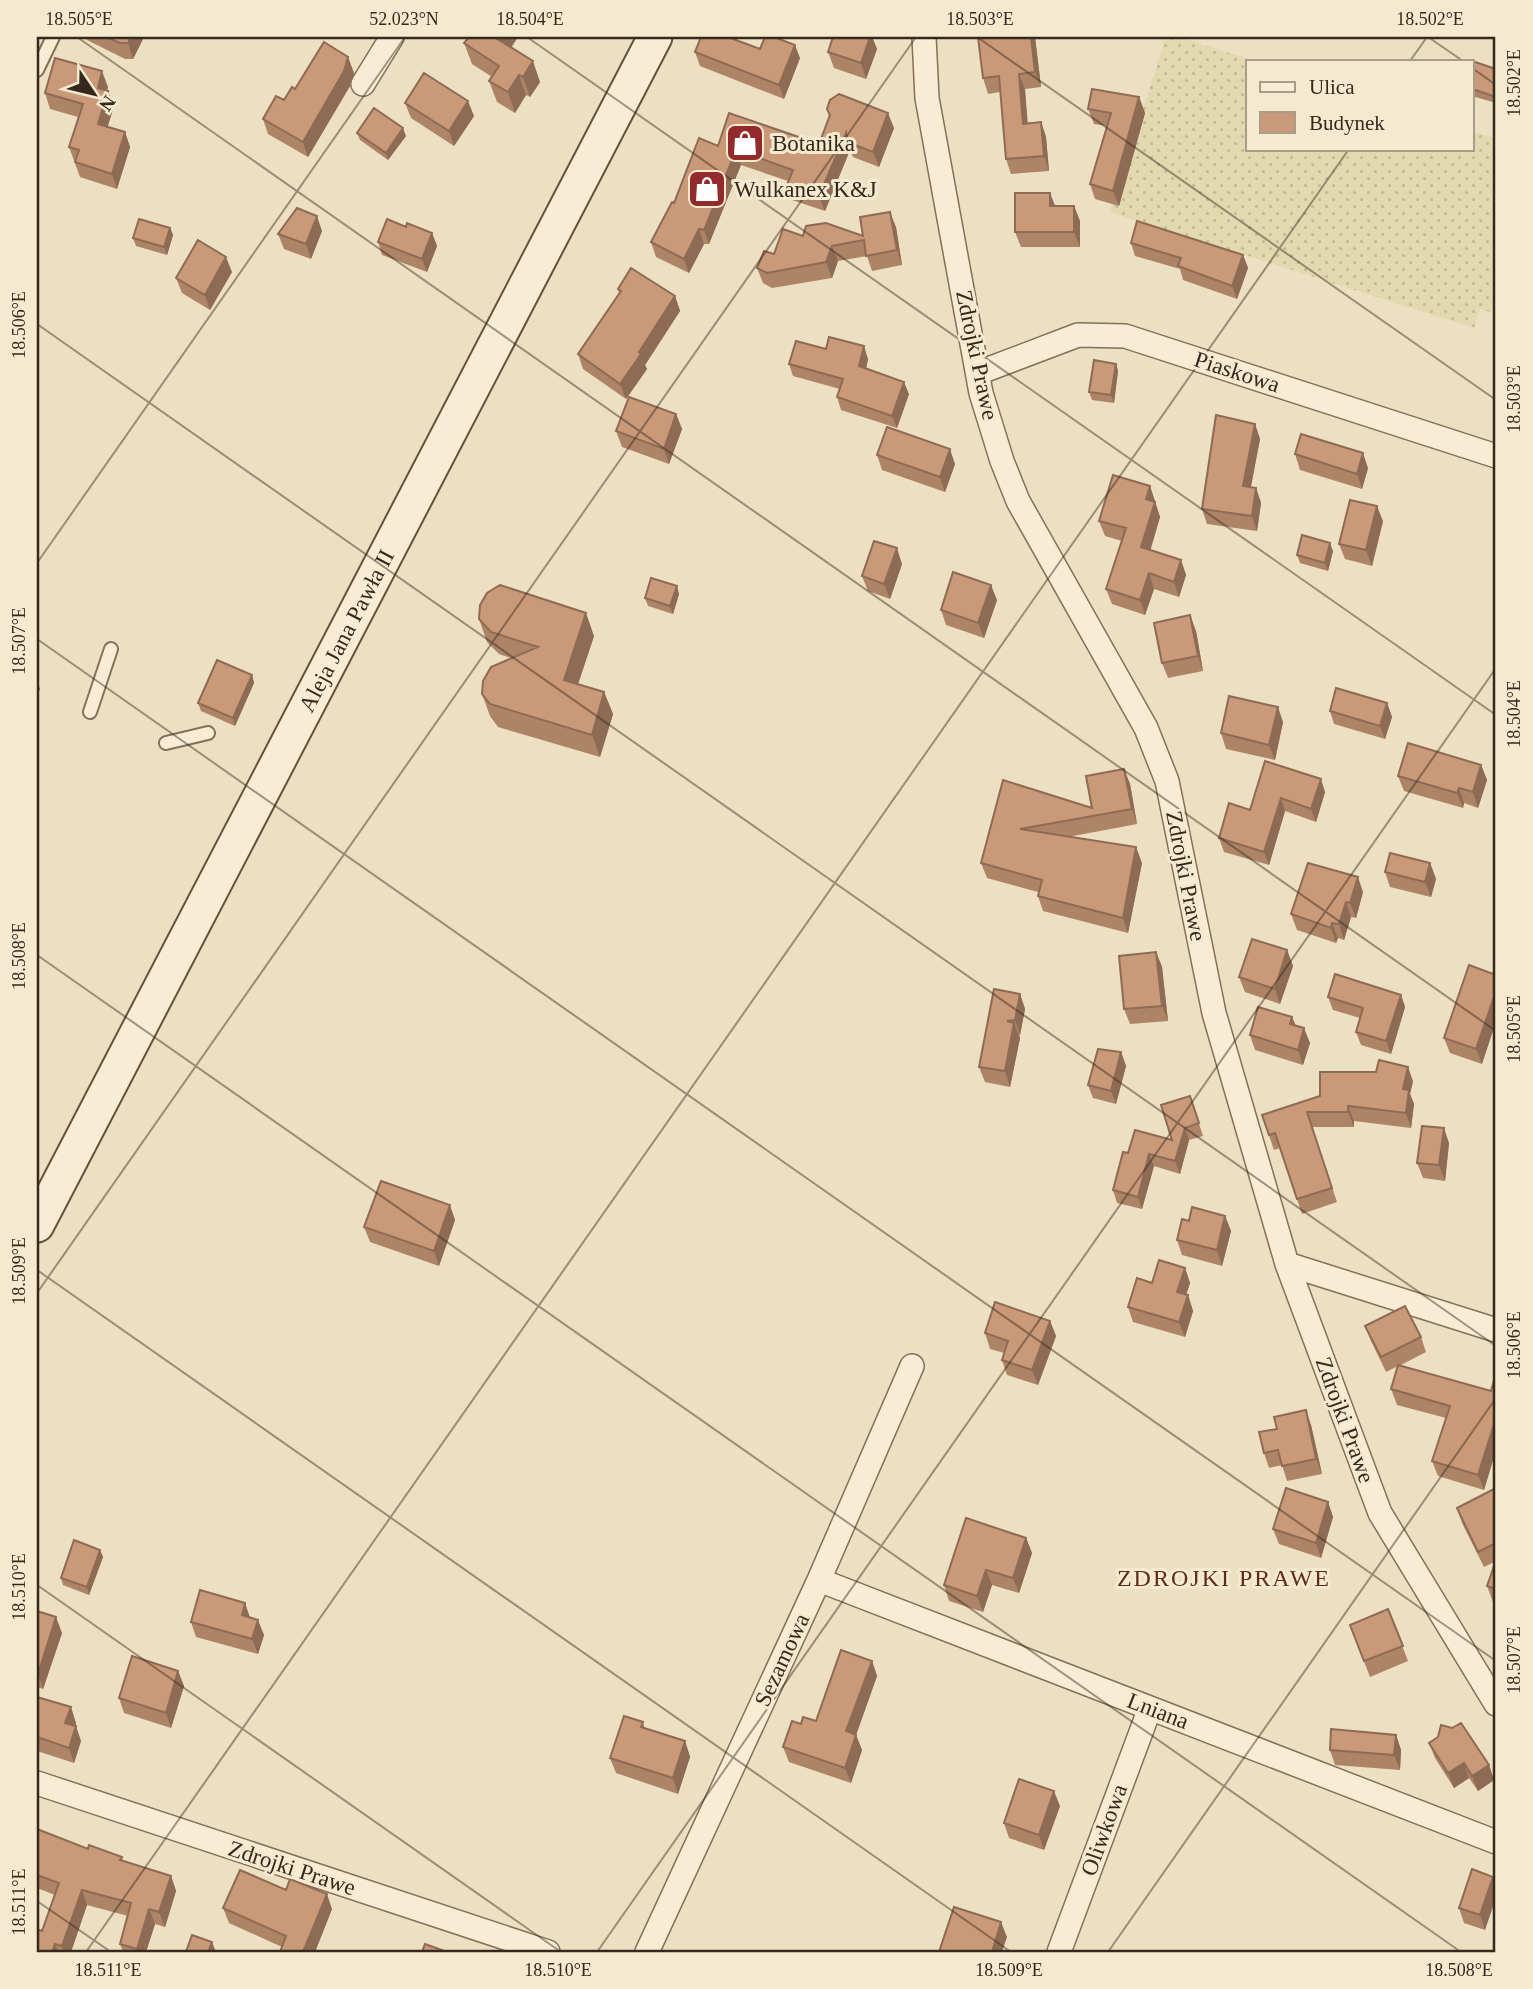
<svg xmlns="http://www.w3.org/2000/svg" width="1533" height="1989" font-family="'Times New Roman',serif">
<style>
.farmland{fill:url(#farmland-dots)}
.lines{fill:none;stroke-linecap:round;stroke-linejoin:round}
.service-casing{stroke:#857059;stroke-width:16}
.minor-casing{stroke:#857059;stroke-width:26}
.secondary-casing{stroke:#67513c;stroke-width:37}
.service{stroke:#f8edd4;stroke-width:12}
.minor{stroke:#f8edd4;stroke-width:23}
.secondary{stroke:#f8edd4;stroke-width:33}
.wall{fill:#ae8467}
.shaded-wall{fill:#8d6b54}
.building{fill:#ca9978;stroke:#8d6b54;stroke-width:2}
.ticks{fill:none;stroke:#35291d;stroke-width:2;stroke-opacity:0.45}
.labels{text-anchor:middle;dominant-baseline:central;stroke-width:6;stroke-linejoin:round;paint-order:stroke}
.poi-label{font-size:23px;fill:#35291d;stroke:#f4ead0;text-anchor:start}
.street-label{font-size:23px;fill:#35291d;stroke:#f4ead0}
.neighbourhood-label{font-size:24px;letter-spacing:2px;fill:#612b1e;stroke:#f4ead0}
.neatline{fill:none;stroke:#35291d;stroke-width:2.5}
.ticks-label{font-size:18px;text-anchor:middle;fill:#35291d}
</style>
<defs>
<pattern id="farmland-dots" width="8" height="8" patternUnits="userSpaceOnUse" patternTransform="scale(1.75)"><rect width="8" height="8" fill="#e2d9af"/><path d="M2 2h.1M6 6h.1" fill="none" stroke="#c2ba96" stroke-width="1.8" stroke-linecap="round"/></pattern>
</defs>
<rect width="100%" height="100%" fill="#eddfc1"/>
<!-- farmland -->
<path class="farmland" d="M1166 37H1178L1255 61H1248V149H1472V131L1496 138V314L1480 309 1474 328 1110 212Z"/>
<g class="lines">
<defs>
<path id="service" d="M37 70 53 37
M90 712 111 649
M166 743 208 733"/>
<path id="minor" d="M924 37 927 98 981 393 1002 461 1018 501 1146 728 1167 781 1214 1013 1287 1264 1380 1513 1496 1704
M363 84 392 37
M978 373 1078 335 1125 336 1496 456
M1287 1264 1496 1330
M819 1580 1496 1842
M37 1783 548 1952
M647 1952 819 1580 912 1366
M1059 1952 1150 1708"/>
<g id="secondary">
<path id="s1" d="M37 1225 655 37"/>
</g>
</defs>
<!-- service casing -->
<use href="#service" class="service-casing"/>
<!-- minor casing -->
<use href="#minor" class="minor-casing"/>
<!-- secondary casing -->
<use href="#secondary" class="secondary-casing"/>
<!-- service -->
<use href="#service" class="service"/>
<!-- minor -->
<use href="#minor" class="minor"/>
<!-- secondary -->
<use href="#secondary" class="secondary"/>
</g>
<!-- wall -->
<path class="wall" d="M86 37H144L133 59H125L87 40Z
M833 37H872L877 49 866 79 834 68 828 52Z
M978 37H1035L1041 87 1025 89 1027 123 1041 122 1046 137 1049 171 1011 174 1006 159 1000 92 988 94 983 78Z
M464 43 511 47 540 82 530 97 526 95 515 113 497 102 489 81 492 77 472 64Z
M695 52 800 58 784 99 700 66Z
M1472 61 1496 69V103L1472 96Z
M354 73 350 86 308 157 268 134 263 119 284 100 295 89Z
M108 87 107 90 114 106 107 127 125 132 130 147 117 189 80 177 69 147 78 117 50 109 45 93Z
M1139 97 1145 113 1119 206 1095 199 1090 184 1107 126 1094 124 1088 109Z
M405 103 474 116 454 146 411 118Z
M827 109 894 128 879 167 853 157 850 150 825 211 792 200 787 185 788 181 741 165 709 244H704L689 273 656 257 651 242 674 203 718 146 819 144 829 116Z
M357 133 406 136 388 160 360 140Z
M1055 206H1074L1080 221V247H1021L1015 232Z
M406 227 432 233 437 246 427 272 382 255 378 242Z
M896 227 902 265 872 271 867 256 838 261 832 278 772 288 763 283 757 268 774 254 803 236H863Z
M170 228 173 235 167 255 136 246 133 238Z
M322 231 311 259 284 249 278 234Z
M1131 243 1243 255 1248 268 1237 299 1183 280 1180 269 1135 256Z
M232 272 210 310 182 293 176 278Z
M618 289 675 296 680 311 645 365 647 369 626 399 583 369 578 354 619 293Z
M826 349 868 359 866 369 909 394 897 428 841 410 837 397 840 389 793 376 789 364Z
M1116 364 1118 371 1114 403 1092 400 1089 392Z
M676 414 682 429 669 464 622 447 616 431Z
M1255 424 1260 439 1251 487 1256 488 1261 503 1257 531 1207 524 1202 509Z
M1295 454 1368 468 1362 489 1300 470Z
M877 455 955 464 945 492 882 470Z
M1150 486 1160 517 1150 550 1181 560 1186 575 1179 597 1154 589 1145 615 1112 604 1106 589 1122 541 1105 536 1099 521Z
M1383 521 1372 566 1345 559 1339 544Z
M1333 551 1328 571 1300 563 1297 555Z
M902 564 890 599 868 591 862 576Z
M679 594 673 614 648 606 645 598Z
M997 600 984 638 946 625 941 610Z
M479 619 594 636 578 684 604 692 613 714 600 757 498 727 490 716 482 694 511 658 499 654 487 642Z
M1196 631 1203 671 1168 678 1162 663Z
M252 675 254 683 235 726 201 711 198 703Z
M1387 703 1392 717 1385 739 1334 724 1330 711Z
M1283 722 1275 760 1226 749 1221 733Z
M1265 761 1325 792 1316 822 1285 811 1269 865 1224 852 1219 838 1250 810Z
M1481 765 1487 780 1478 808 1464 803 1463 808 1404 791 1398 776Z
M1124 769 1130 784 1137 824 1068 837 1142 863 1128 933 1043 911 1038 896V892L987 878 981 863 1003 780 1092 808Z
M1430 863 1436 879 1431 897 1390 887 1385 872Z
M1363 892 1356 918 1351 917 1344 940 1338 938 1336 943 1297 930 1291 914Z
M1287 950 1293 966 1280 1004 1245 992 1239 977Z
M1156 952 1162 967 1168 1021 1130 1024 1124 1009Z
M1496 975 1482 1064 1450 1053 1444 1038Z
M1020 994 1025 1009 1020 1035H1019L1020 1038 1010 1087 985 1082 979 1067Z
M1401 995 1405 1007 1391 1054 1361 1045 1356 1032 1360 1018 1333 1010 1328 997Z
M1292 1017 1296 1026 1310 1043 1303 1065 1255 1050 1250 1035Z
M1121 1052 1126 1066 1116 1104 1093 1098 1088 1085Z
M1413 1081 1410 1094 1414 1104 1411 1128 1354 1121V1127H1312L1337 1202 1302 1214 1280 1148 1274 1150 1262 1115Z
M1194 1108 1203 1136 1189 1140 1180 1174 1154 1166 1142 1209 1117 1203 1113 1190 1128 1153 1172 1140Z
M1449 1143 1445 1181 1423 1178 1417 1163Z
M1225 1216 1231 1231 1222 1266 1182 1255 1177 1240 1189 1221Z
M455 1220 439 1266 370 1242 364 1227Z
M1185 1268 1190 1283 1186 1295H1188L1193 1311 1185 1337 1133 1322 1128 1307 1152 1283Z
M1050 1321 1056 1336 1038 1385 1007 1375 1002 1360 1004 1353 990 1349 985 1333Z
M1365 1326 1421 1337 1426 1352 1399 1366 1491 1391 1496 1373V1450L1484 1490 1438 1476 1432 1461 1446 1418 1397 1405 1391 1389 1398 1366 1386 1372 1371 1341Z
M1311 1425 1322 1474 1287 1481 1282 1465 1269 1468 1264 1453Z
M1496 1488V1561L1484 1567 1462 1523 1457 1508Z
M1328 1502 1333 1517 1321 1558 1279 1544 1273 1529Z
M1026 1538 1032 1553 1019 1593 992 1585 983 1612 949 1601 944 1585Z
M100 1550 103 1557 89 1595 63 1585 61 1578Z
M1496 1564V1603L1493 1602 1487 1586Z
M245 1603 250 1618 264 1635 258 1654 196 1637 191 1622Z
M1388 1609 1408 1661 1370 1677 1350 1625Z
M37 1611 62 1633 43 1689 37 1687Z
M872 1661 877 1676 856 1735 862 1750 851 1783 789 1762 783 1747 801 1724 816 1721Z
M178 1671 184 1686 171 1728 124 1713 119 1698Z
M37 1697 76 1723 75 1726 81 1741 74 1763 37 1751Z
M643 1722 645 1729 685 1741 690 1757 678 1794 616 1773 610 1758Z
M1396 1735 1401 1750 1400 1770 1335 1765 1330 1750Z
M1429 1743 1489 1765 1494 1780 1478 1791 1469 1778 1454 1788 1435 1758Z
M1060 1806 1044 1850 1009 1838 1004 1823Z
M37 1829 88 1849 122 1857 123 1861 171 1876 176 1891 165 1927 155 1924 146 1952H123L120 1944 128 1916 87 1905 71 1952H37L42 1931 55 1895 37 1888Z
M1493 1877 1485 1930 1464 1923 1459 1908Z
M223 1908 332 1909 315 1952H280L282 1947 229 1923Z"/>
<!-- shaded-wall -->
<path class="shaded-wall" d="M131 37H144L133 59 128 43Z
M497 37H518L504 59 496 38Z
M870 37H872L877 49 866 79 861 63Z
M1031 37H1035L1041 87 1035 72Z
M795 45 800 58 784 99 779 85Z
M348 57 354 73 350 86 308 157 303 142Z
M533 61 540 82 530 97 523 77Z
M102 71 108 87 103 103 98 88Z
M1019 74 1025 89 1029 139 1023 124Z
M519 75 526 95 515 113 508 92Z
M108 91 114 106 104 139 98 124Z
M1139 97 1145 113 1119 206 1113 191Z
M468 101 474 116 454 146 449 131Z
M888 113 894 128 879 167 873 152Z
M1041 122 1046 137 1049 171 1044 156Z
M403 128 406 136 388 160 386 153Z
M125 132 130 147 117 189 112 174Z
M846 133 850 150 825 211 819 196Z
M736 150 741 165 709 244 704 230Z
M1050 193 1056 208 1050 206Z
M1074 206 1080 221V247L1074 232Z
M890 212 896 227 902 265 897 250Z
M317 216 322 231 311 259 306 244Z
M170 228 173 235 167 255 164 247Z
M699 229 704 244 689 273 684 259Z
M432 233 437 246 427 272 422 259Z
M832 246 838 261 832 278 826 262Z
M1243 255 1248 268 1237 299 1232 286Z
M226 257 232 272 210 310 205 295Z
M675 296 680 311 645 365 647 369 626 399 620 384 639 352Z
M864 346 868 359 864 379 859 366Z
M1116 364 1118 371 1114 403 1111 395Z
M904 382 909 394 897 428 892 416Z
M676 414 682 429 669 464 664 449Z
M1255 424 1260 439 1248 501 1243 486Z
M950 449 955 464 945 492 940 477Z
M1363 453 1368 468 1362 489 1357 474Z
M1150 486 1160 517 1147 562 1141 547 1146 499Z
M1256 488 1261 503 1257 531 1252 516Z
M1377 506 1383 521 1372 566 1366 550Z
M1330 543 1333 551 1328 571 1325 563Z
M897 548 902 564 890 599 884 584Z
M1181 560 1186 575 1179 597 1174 582Z
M1149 573 1154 589 1145 615 1140 600Z
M991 585 997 600 984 638 978 623Z
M677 586 679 594 673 614 670 606Z
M586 613 594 636 572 702 564 680Z
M1190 615 1196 631 1203 671 1198 656Z
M252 675 254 683 235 726 233 718Z
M37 681 40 689 37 696Z
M604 692 613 714 600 757 592 735Z
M1387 703 1392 717 1385 739 1380 726Z
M1278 707 1283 722 1275 760 1269 745Z
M1481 765 1487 780 1478 808 1473 792Z
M1124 769 1130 784 1137 824 1132 809Z
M1321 779 1325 792 1316 822 1311 809Z
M1459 788 1464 803 1463 808 1457 793Z
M1281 798 1285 811 1269 865 1264 852Z
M1136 847 1142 863 1128 933 1123 918Z
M1430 863 1436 879 1431 897 1425 882Z
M1358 877 1363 892 1356 918 1350 903Z
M1346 902 1351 917 1344 940 1339 924Z
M1332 923 1338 938 1336 943 1331 928Z
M1287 950 1293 966 1280 1004 1275 989Z
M1156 952 1162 967 1168 1021 1162 1006Z
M1496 991V1022L1482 1064 1476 1049Z
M1020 994 1025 1009 1020 1035 1015 1020Z
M1401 995 1405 1007 1391 1054 1386 1041Z
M1292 1017 1298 1032 1290 1024Z
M1014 1023 1020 1038 1010 1087 1005 1071Z
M1304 1028 1310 1043 1303 1065 1298 1050Z
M1121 1052 1126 1066 1116 1104 1111 1091Z
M1408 1067 1413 1081 1410 1094 1414 1104 1411 1128 1406 1113 1403 1089Z
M1348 1106 1354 1121V1127L1348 1112Z
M1185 1128 1189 1140 1180 1174 1175 1161Z
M1444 1128 1449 1143 1445 1181 1439 1165Z
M1149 1154 1154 1166 1142 1209 1138 1197Z
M450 1205 455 1220 439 1266 434 1251Z
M1225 1216 1231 1231 1222 1266 1217 1250Z
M1185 1268 1190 1283 1182 1307 1177 1292Z
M1188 1295 1193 1311 1185 1337 1179 1322Z
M1050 1321 1056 1336 1038 1385 1032 1370Z
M1306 1410 1311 1425 1322 1474 1316 1459Z
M1496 1418V1450L1484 1490 1478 1475Z
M1328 1502 1333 1517 1321 1558 1316 1543Z
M1026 1538 1032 1553 1019 1593 1013 1578Z
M100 1550 103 1557 89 1595 87 1587Z
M986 1570 992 1585 983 1612 977 1596Z
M245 1603 250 1618 242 1615Z
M56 1617 62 1633 43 1689 38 1674Z
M258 1620 264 1635 258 1654 252 1639Z
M872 1661 877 1676 856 1735 862 1750 851 1783 845 1768 846 1731Z
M178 1671 184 1686 171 1728 166 1713Z
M71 1707 76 1723 71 1738 65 1723Z
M76 1726 81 1741 74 1763 69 1748Z
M1396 1735 1401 1750 1400 1770 1394 1755Z
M685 1741 690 1757 678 1794 673 1778Z
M1464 1763 1469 1778 1454 1788 1448 1773Z
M1489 1765 1494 1780 1478 1791 1472 1776Z
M1054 1791 1060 1806 1044 1850 1039 1835Z
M171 1876 176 1891 165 1927 159 1912Z
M1493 1877 1496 1886V1898L1485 1930 1480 1915Z
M82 1890 87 1905 71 1952H64L62 1946Z
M327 1894 332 1909 315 1952H303Z
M149 1909 155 1924 146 1952H138L137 1949Z
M1001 1922 1007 1937 1002 1952H992Z
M212 1942 216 1952H208Z
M55 1944 58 1952H52Z"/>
<!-- building -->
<path class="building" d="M106 37H131L128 43H120Z
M469 37H497L496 38 533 61 523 77 519 75 508 92 489 81 499 66 464 43Z
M701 37H728L760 49 765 37H774L795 45 779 85 695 52Z
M833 37H870L861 63 828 52Z
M978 37H1031L1035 72 1019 74 1023 124 1041 122 1044 156 1006 159 999 76 983 78Z
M324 42 348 57 344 71 303 142 263 119 276 96 284 100 292 87 295 89Z
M55 58 102 71 98 88 108 91 98 124 125 132 112 174 75 162 79 150 69 147 83 104 45 93Z
M1472 61 1496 69V97L1472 89Z
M424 73 468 101 449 131 405 103Z
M1092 89 1139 97 1113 191 1090 184 1111 113 1088 109Z
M839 94 888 113 873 152 847 142 846 133 819 196 787 185 793 170 736 150 704 230 699 229 684 259 651 242 672 202 674 203 699 138 718 146 729 113 819 144 830 115 827 109 830 100Z
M374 108 403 128 386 153 357 133Z
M1015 193H1050V206H1074V232H1015Z
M297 208 317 216 306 244 278 234Z
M890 212 897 250 866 256 864 240 832 246 826 262 767 273 757 268 764 251 774 254 783 229 803 236 806 226 826 223 863 236 860 217Z
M139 219 170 228 164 247 133 238Z
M387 219 406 227 407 223 432 233 422 259 378 242Z
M1137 221 1243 255 1232 286 1178 266 1181 258 1131 243Z
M198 240 226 257 205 295 176 278Z
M631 268 675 296 639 352 641 354 620 384 578 354 621 291 618 289Z
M829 337 864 346 859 366 904 382 892 416 837 397 843 379 789 364 796 341 826 349Z
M1094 360 1116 364 1111 395 1089 392Z
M629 397 676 414 664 449 616 431Z
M1216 415 1255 424 1243 486 1256 488 1252 516 1202 509Z
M887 427 950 449 940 477 877 455Z
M1301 434 1363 453 1357 474 1295 454Z
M1113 475 1150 486 1146 499 1155 502 1141 547 1181 560 1174 582 1149 573 1140 600 1106 589 1126 528 1099 521Z
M1350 500 1377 506 1366 550 1339 544Z
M1302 535 1330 543 1325 563 1297 555Z
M874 541 897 548 884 584 862 576Z
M953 572 991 585 978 623 941 610Z
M651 578 677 586 670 606 645 598Z
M500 585 586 613 564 680 604 692 592 735 490 704 482 694 483 681 491 667 538 647 491 632 479 619 480 605 487 593Z
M1190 615 1198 656 1162 663 1154 623Z
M217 660 252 675 233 718 198 703Z
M1336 688 1387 703 1380 726 1330 711Z
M1229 696 1278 707 1269 745 1221 733Z
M1408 743 1481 765 1473 792 1459 788 1457 793 1398 776Z
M1265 761 1321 779 1311 809 1281 798 1264 852 1219 838 1229 803 1250 810Z
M1124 769 1132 809 1020 829 1136 847 1123 918 1038 896 1042 880 981 863 1003 780 1092 808 1086 776Z
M1390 853 1430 863 1425 882 1385 872Z
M1308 863 1358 877 1350 903 1346 902 1339 924 1332 923 1331 928 1291 914Z
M1252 939 1287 950 1275 989 1239 977Z
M1156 952 1162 1006 1124 1009 1119 956Z
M1469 965 1496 975V991L1476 1049 1444 1038Z
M1335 974 1401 995 1386 1041 1356 1032 1363 1008 1328 997Z
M994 989 1020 994 1015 1020 1007 1021 1014 1023 1005 1071 979 1067Z
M1258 1007 1292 1017 1290 1024 1304 1028 1298 1050 1250 1035Z
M1098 1049 1121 1052 1111 1091 1088 1085Z
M1379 1060 1408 1067 1403 1089 1409 1090 1406 1113 1348 1106V1112H1307L1332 1188 1297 1199 1275 1133 1269 1135 1262 1115 1320 1096V1072H1376Z
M1190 1096 1199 1123 1185 1128 1175 1161 1149 1154 1138 1197 1113 1190 1123 1152 1128 1153 1135 1130 1172 1140 1161 1105Z
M1422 1126 1444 1128 1439 1165 1417 1163Z
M381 1181 450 1205 434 1251 364 1227Z
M1192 1207 1225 1216 1217 1250 1177 1240 1182 1219 1189 1221Z
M1159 1260 1185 1268 1177 1292 1188 1295 1179 1322 1128 1307 1137 1278 1152 1283Z
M995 1302 1050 1321 1032 1370 1002 1360 1008 1341 985 1333Z
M1405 1306 1421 1337 1381 1357 1365 1326Z
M1398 1365 1491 1391 1496 1373V1418L1478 1475 1432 1461 1450 1406 1391 1389Z
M1306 1410 1316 1459 1282 1466 1278 1450 1264 1453 1259 1432 1277 1429 1274 1417Z
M1286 1488 1328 1502 1316 1543 1273 1529Z
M1496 1488V1543L1478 1552 1457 1508Z
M966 1518 1026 1538 1013 1578 986 1570 977 1596 944 1585Z
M74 1540 100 1550 87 1587 61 1578Z
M1495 1563 1496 1564V1589L1487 1586Z
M200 1590 245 1603 242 1615 258 1620 252 1639 191 1622Z
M1388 1609 1403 1646 1364 1661 1350 1625Z
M37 1611 56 1617 38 1674 37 1673Z
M841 1650 872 1661 846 1731 856 1735 845 1768 783 1747 792 1721 801 1724 803 1717 816 1721Z
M132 1656 178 1671 166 1713 119 1698Z
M37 1697 71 1707 65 1723 76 1726 69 1748 37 1737Z
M624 1716 643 1722 641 1727 685 1741 673 1778 610 1758Z
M1461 1723 1489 1765 1472 1776 1464 1763 1448 1773 1429 1743 1438 1737 1441 1725 1452 1728Z
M1331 1729 1396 1735 1394 1755 1330 1750Z
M1019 1779 1054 1791 1039 1835 1004 1823Z
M37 1829 88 1849 89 1845 122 1857 120 1860 171 1876 159 1912 149 1909 137 1949 120 1944 131 1903 82 1890 62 1946 55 1944 52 1952H37V1929L42 1931 59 1883 37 1875Z
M1472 1869 1493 1877 1480 1915 1459 1908Z
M240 1870 286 1890 290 1879 327 1894 303 1952H280L286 1936 223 1908Z
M954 1907 1001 1922 992 1952H939Z
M192 1935 212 1942 208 1952H186Z
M425 1944 447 1952H422Z"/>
<!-- ticks -->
<path class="ticks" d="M77 37 1496 1031M527 37 1496 715M977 37 1496 400M1428 37 1463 61M1410 61 1427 37M1472 68 1496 85M37 324 1496 1346M37 563 405 37M37 639 1496 1661M37 955 1461 1952M37 1270 1011 1952M37 1293 916 37M37 1585 561 1952M37 1901 111 1952M86 1952 1349 149M597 1952 1496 668M1108 1952 1496 1398"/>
<!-- icons -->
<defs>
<symbol id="shop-square" viewBox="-11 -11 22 22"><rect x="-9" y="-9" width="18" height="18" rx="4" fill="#932b2c" stroke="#f4ead0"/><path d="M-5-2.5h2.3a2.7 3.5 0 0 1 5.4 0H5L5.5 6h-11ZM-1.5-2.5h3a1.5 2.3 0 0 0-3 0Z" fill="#fff"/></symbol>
</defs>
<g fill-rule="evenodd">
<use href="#shop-square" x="723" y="121" width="44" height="44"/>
<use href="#shop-square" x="685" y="167" width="44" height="44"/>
</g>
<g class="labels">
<!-- poi labels -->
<g class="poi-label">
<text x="772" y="143">Botanika</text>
<text x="734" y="189">Wulkanex K&amp;J</text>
</g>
<!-- street labels -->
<g class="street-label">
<text transform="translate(977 355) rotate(78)">Zdrojki Prawe</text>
<text transform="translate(1237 372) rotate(18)">Piaskowa</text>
<text stroke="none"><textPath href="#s1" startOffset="670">Aleja Jana Pawła II</textPath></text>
<text transform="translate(1186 876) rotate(79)">Zdrojki Prawe</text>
<text transform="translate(1345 1420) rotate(70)">Zdrojki Prawe</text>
<text transform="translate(782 1660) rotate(-65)">Sezamowa</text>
<text transform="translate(1158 1711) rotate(21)">Lniana</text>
<text transform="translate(1104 1830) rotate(-70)">Oliwkowa</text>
<text transform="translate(292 1868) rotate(18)">Zdrojki Prawe</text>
</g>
<!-- neighbourhood labels -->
<g class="neighbourhood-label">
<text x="1224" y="1578">ZDROJKI PRAWE</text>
</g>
</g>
<!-- border -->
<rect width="1533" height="1989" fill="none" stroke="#f4ead0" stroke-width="77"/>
<!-- legend -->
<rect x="1246" y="60" width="228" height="91" fill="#f4ead0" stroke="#a89d88" stroke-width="2"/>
<rect x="1260" y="82" width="35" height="10" fill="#f8edd4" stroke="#a89d88" stroke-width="2"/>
<text x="1309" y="94" font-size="21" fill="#35291d">Ulica</text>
<rect x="1260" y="112" width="35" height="21" fill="#ca9978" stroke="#a89d88" stroke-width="2"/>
<text x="1309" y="130" font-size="21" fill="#35291d">Budynek</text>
<!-- north arrow -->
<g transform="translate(94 94) rotate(125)" stroke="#f4ead0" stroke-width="5" paint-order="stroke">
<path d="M0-5L12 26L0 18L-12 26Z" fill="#35291d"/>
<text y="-10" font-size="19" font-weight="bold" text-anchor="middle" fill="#35291d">N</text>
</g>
<rect x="38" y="38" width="1456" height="1913" class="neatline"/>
<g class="ticks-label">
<text x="79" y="25">18.505°E</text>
<text x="404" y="25">52.023°N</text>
<text x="530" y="25">18.504°E</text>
<text x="980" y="25">18.503°E</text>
<text x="1430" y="25">18.502°E</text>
<text transform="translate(1514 83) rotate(-90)" y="6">18.502°E</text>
<text transform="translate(19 325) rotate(-90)" y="6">18.506°E</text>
<text transform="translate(1514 399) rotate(-90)" y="6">18.503°E</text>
<text transform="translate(19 641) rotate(-90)" y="6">18.507°E</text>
<text transform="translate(1514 714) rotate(-90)" y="6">18.504°E</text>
<text transform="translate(19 956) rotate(-90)" y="6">18.508°E</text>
<text transform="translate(1514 1029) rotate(-90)" y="6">18.505°E</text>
<text transform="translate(19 1271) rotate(-90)" y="6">18.509°E</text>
<text transform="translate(1514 1345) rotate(-90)" y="6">18.506°E</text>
<text transform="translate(19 1587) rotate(-90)" y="6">18.510°E</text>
<text transform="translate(1514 1660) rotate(-90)" y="6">18.507°E</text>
<text transform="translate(19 1902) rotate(-90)" y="6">18.511°E</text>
<text x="108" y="1976">18.511°E</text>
<text x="558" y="1976">18.510°E</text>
<text x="1009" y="1976">18.509°E</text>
<text x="1459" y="1976">18.508°E</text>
</g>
</svg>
